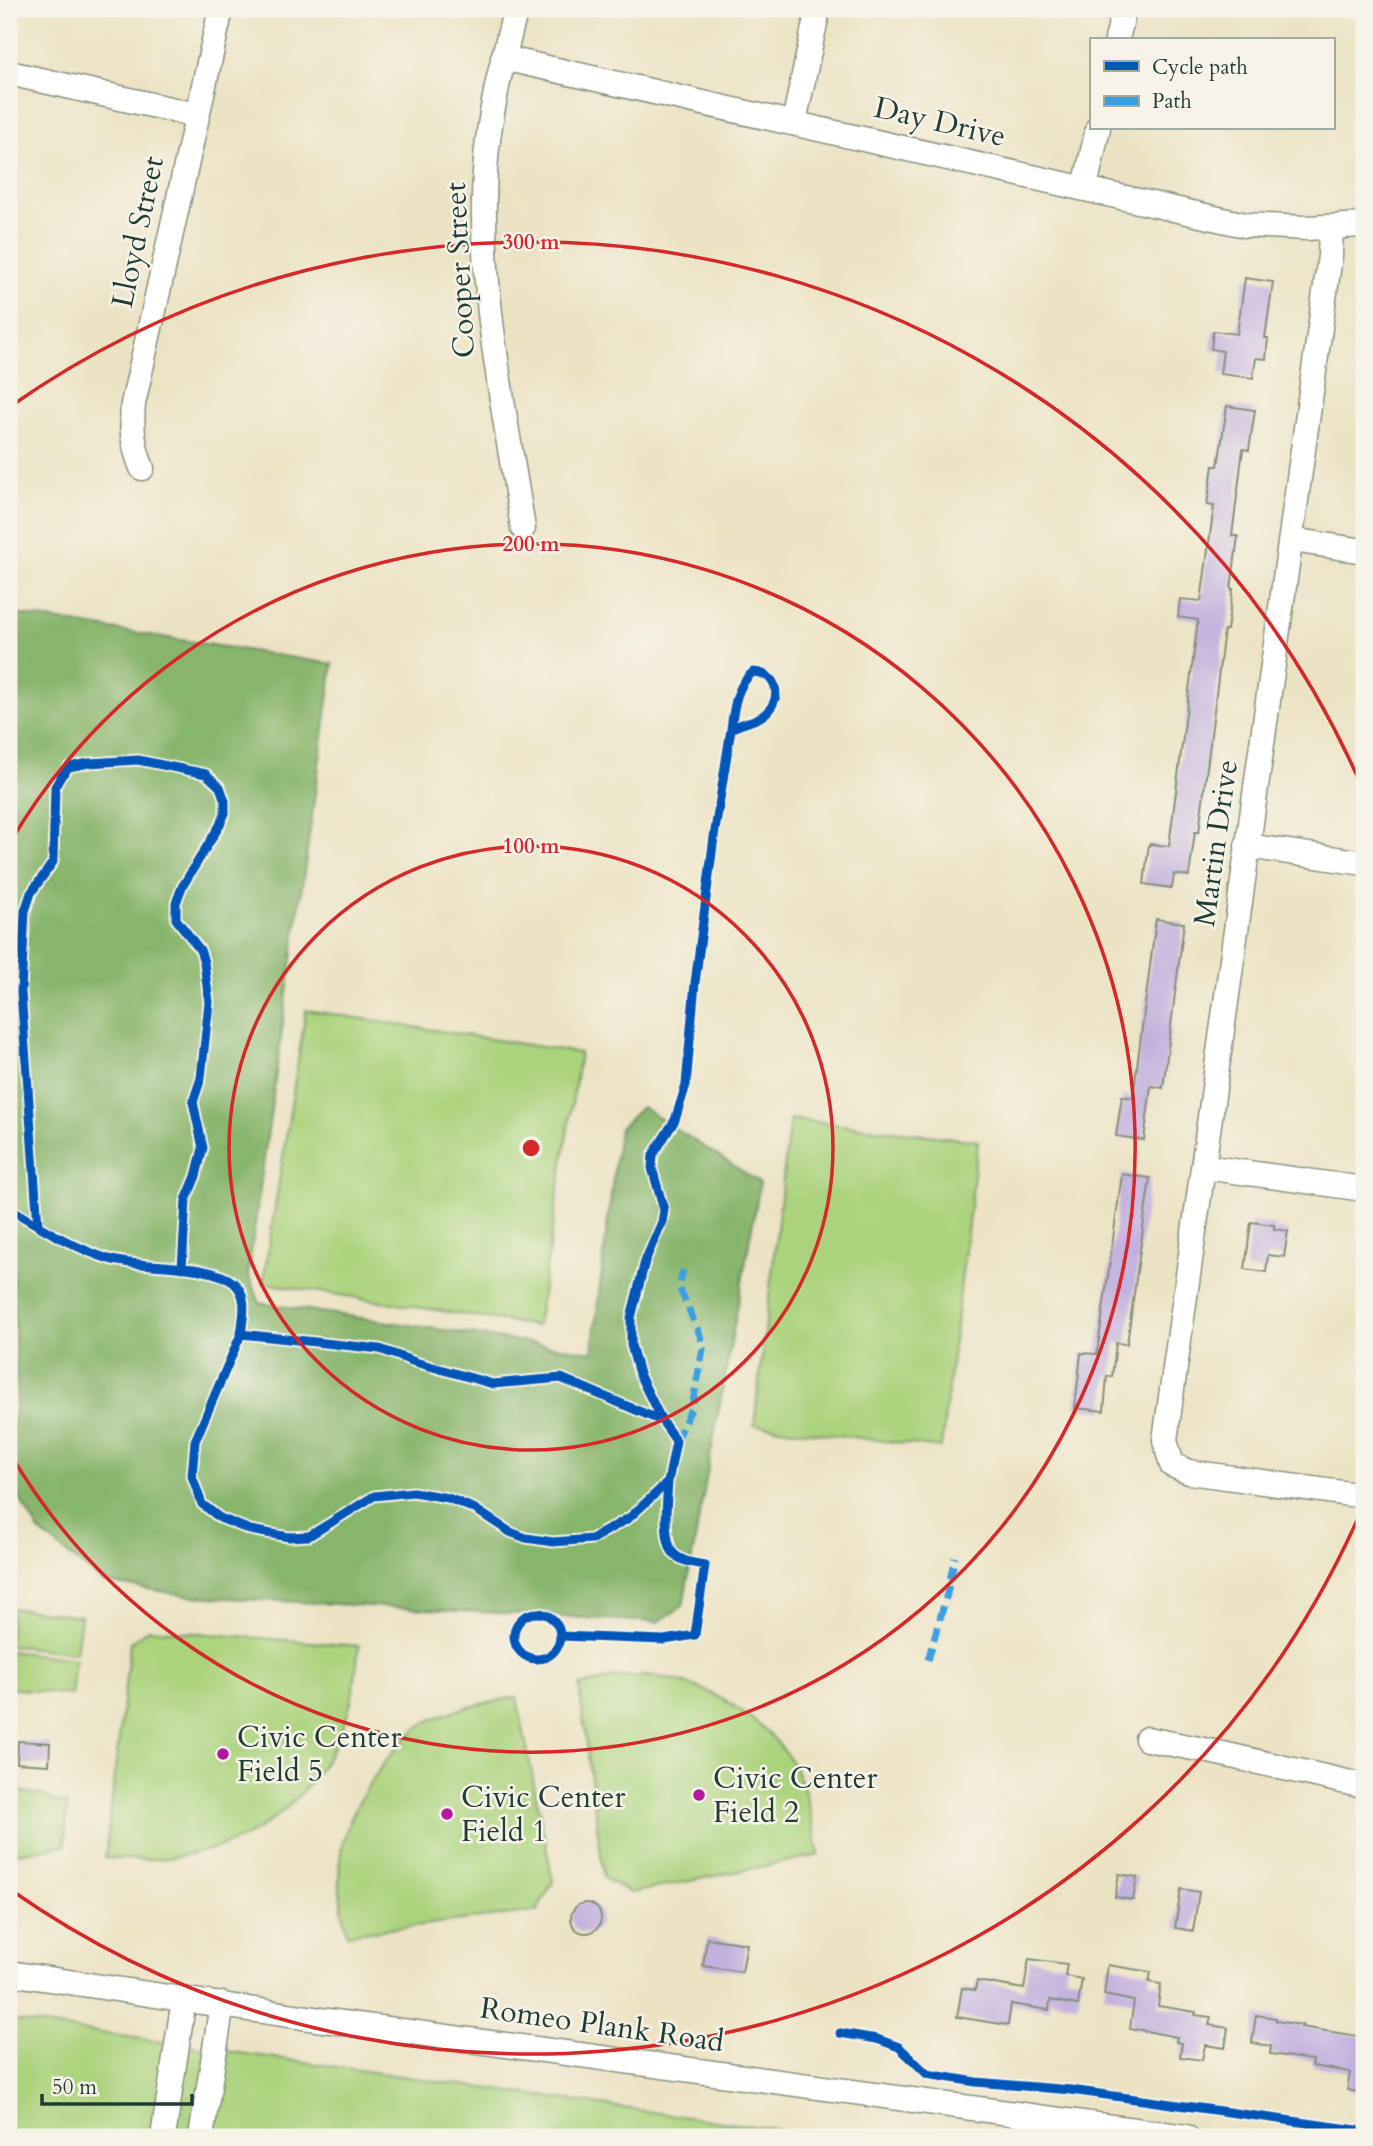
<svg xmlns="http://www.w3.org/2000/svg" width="1373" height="2146" font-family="Cardo,serif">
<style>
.green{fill:#abd37d;stroke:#658858;stroke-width:2}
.forest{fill:#88b56c;stroke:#547950;stroke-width:2}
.building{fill:#c2b0de}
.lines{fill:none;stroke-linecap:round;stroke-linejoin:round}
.minor-casing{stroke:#86907c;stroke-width:27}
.minor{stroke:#fff;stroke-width:24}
.quiet{stroke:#3c9ee2;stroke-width:7;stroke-dasharray:14 7;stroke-linecap:butt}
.cycleway-casing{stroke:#f7f3e8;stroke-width:13}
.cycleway{stroke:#0057b8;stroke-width:9}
.ring{fill:none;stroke:#d62828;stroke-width:3.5}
.poi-dot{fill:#b5179e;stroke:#f7f3e8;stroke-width:2.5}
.labels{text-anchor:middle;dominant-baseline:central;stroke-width:5;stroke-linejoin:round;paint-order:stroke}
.street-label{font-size:30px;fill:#1f3d34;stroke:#f7f3e8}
.poi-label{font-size:30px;fill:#1f3d34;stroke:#f7f3e8;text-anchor:start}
.centre{fill:#d62828;stroke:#f7f3e8;stroke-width:3.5}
.ring-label{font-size:21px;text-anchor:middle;font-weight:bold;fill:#d62828;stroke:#f7f3e8;stroke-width:5;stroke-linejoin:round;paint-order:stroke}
</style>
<rect width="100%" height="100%" fill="#f7f3e8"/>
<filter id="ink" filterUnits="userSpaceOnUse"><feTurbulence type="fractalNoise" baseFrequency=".0143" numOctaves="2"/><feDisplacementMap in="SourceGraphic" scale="14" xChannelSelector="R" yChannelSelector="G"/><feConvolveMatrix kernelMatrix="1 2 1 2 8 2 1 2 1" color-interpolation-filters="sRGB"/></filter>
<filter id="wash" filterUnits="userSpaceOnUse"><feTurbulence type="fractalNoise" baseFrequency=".00686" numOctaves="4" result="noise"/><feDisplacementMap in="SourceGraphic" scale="28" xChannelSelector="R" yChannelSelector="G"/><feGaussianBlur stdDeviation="1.57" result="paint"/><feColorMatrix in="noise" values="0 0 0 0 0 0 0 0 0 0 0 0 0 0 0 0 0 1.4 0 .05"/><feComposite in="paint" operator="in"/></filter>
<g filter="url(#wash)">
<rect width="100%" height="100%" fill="#ece3c4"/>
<!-- green -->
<path class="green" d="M306 1010 580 1053 537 1326 263 1283Z
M790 1119 978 1141 941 1448 754 1425Z
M12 1608 81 1616 76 1653 9 1645Z
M148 1629 359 1646C356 1666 355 1689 349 1709 334 1760 297 1807 252 1833 229 1846 200 1853 175 1857 152 1861 128 1859 105 1858L130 1643Z
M9 1651 75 1659 71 1695 9 1688Z
M615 1677C629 1677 644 1675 658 1677 714 1685 780 1727 801 1781 810 1805 814 1830 819 1855L631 1893 604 1878 579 1686Z
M517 1697 553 1882 537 1911 347 1934C332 1864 337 1832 377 1773 390 1755 406 1734 425 1723 454 1708 486 1703 517 1697Z
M9 1789 46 1796 53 1801 67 1804 65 1846 9 1854Z
M9 2020 826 2137H9Z"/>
<!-- forest -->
<path class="forest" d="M9 613 333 664 248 1274 260 1303 592 1352 619 1129 642 1107 760 1183 683 1606 658 1622 191 1596 103 1582 38 1530 9 1480V1452L17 1393 9 1183V824L15 810 9 790Z"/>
<g id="blocks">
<!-- building -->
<path class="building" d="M1245 278 1273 282 1265 338H1268L1266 359 1256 358 1253 378 1220 374 1223 351 1211 349 1213 331 1237 334Z
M1227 406 1255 410 1249 450 1243 449 1232 536H1238L1231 589H1233L1227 630H1224L1199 832H1195L1189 876 1174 874 1172 888 1144 884 1149 844 1169 846 1198 620 1178 617 1180 599 1201 601 1214 506 1207 505 1213 466H1218Z
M1156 919 1184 923 1163 1088 1151 1086 1144 1140 1116 1136 1122 1096 1133 1098Z
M1122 1174 1150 1178 1127 1344 1116 1343 1112 1377 1107 1376 1104 1411 1075 1408 1081 1353 1097 1354Z
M1251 1222 1274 1225V1229L1288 1231 1284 1257 1268 1255 1266 1272 1245 1269Z
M18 1741 50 1743 49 1765 17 1763Z
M1119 1874 1137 1877 1133 1900 1115 1897Z
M1181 1889 1199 1892 1193 1931 1175 1928Z
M571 1918a15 15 0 1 1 30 0a15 15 0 1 1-30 0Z
M707 1938 747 1944 742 1972 703 1966Z
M1029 1959 1067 1964 1065 1976 1082 1979 1078 2005 1050 2000 1049 2010 1011 2004 1008 2025 957 2017 962 1988 975 1990 977 1981 1024 1989Z
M1108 1965 1151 1972 1149 1982 1161 1984 1158 2006 1196 2012 1195 2015 1211 2017 1209 2025 1228 2028 1225 2048 1205 2045 1202 2060 1180 2057 1182 2043 1176 2042 1177 2037 1130 2028 1134 2001 1104 1995Z
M1256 2015 1276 2018V2021L1302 2025 1301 2027 1364 2037V2093L1347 2090 1350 2072 1312 2066 1313 2060 1270 2054 1271 2046 1252 2043Z"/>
</g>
</g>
<g filter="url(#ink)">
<use href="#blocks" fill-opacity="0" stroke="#86907c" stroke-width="2"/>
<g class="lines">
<defs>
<path id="minor" d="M516 9C502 62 488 117 485 172 478 288 505 413 523 528
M1117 40 1124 9
M503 58 1245 225 1306 228 1364 225
M9 73 196 115
M794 122 818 9
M1085 187 1098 128
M1331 227 1330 256 1165 1440 1172 1465 1189 1472 1364 1496
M142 468C133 446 131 428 133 404L221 9
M1292 540 1364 551
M1247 846 1364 863
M1204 1167 1364 1189
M1147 1739 1214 1752 1364 1786
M9 1973 322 2020 1186 2137
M163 2137 184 1999
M201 2137 222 2004"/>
</defs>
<!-- minor casing -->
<use href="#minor" class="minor-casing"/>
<!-- minor -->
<use href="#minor" class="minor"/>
<!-- quiet -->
<path class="quiet" d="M676 1441 692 1407 703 1349 700 1335 679 1287 683 1270
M928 1660 947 1594 955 1557"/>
<defs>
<path id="cycleway" d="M9 1208C36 1225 78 1250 109 1259 142 1269 209 1262 234 1283 249 1296 243 1317 241 1334
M38 1226 21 992 25 911 31 893 53 862 55 787 61 776 69 767 89 763 138 760 206 774 220 787 225 801V813L220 825 182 887 176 903V919L200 950 204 962 209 1002 201 1078 193 1102 203 1148 196 1176 186 1200 182 1268
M241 1334 380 1349 415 1362 493 1384 561 1378 662 1421 676 1441 668 1482 629 1518 592 1539 553 1542 526 1538 510 1532 475 1509 448 1498 413 1492 374 1496 309 1536 289 1537 250 1530 220 1518 202 1504 192 1476 195 1441Z
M662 1421 639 1374 631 1345V1318L645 1261 662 1222 664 1210 652 1168 653 1155 675 1120 686 1085 695 983 714 837 731 729C741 723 753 722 762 716 783 702 780 673 753 672 736 686 734 707 731 729
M514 1636a23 23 0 1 1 46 0a23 23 0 1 1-46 0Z
M560 1636 664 1640 695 1635 705 1565C694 1563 682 1562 674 1554 662 1540 667 1499 668 1482
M840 2033 877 2039 899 2047 927 2074 976 2082 1071 2090 1364 2131"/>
</defs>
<!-- cycleway casing -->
<use href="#cycleway" class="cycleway-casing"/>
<!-- cycleway -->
<use href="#cycleway" class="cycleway"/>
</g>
</g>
<!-- distance rings -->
<g class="ring">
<circle cx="531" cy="1148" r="302"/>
<path d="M11 841A604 604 0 1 1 11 1455"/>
<path d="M1362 1509A906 906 0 0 1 11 1890M11 406A906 906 0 0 1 1362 787"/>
</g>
<!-- markers -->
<g class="poi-dot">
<circle cx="223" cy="1754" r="7"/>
<circle cx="699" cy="1795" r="7"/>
<circle cx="447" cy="1814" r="7"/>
</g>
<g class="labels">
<!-- street labels -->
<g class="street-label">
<text transform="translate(940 122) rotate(13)">Day Drive</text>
<text transform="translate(138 232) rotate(-78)">Lloyd Street</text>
<text transform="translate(460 270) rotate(-93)">Cooper Street</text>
<text transform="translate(1216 843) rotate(-82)">Martin Drive</text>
<text transform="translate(602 2025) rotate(8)">Romeo Plank Road</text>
</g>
<!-- poi labels -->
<g class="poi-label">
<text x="237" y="1737">Civic Center<tspan x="237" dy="34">Field 5</tspan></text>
<text x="713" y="1778">Civic Center<tspan x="713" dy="34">Field 2</tspan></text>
<text x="461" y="1797">Civic Center<tspan x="461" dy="34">Field 1</tspan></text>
</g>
</g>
<circle cx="531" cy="1148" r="10" class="centre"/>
<g class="ring-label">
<text x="531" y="249">300 m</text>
<text x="531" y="551">200 m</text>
<text x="531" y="853">100 m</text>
</g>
<!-- margin -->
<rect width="1373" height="2146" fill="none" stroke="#f7f3e8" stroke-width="35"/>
<!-- legend -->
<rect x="1090" y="38" width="245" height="91" fill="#f7f3e8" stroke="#a1aaa0" stroke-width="2"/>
<rect x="1104" y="61" width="35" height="10" fill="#0057b8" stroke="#a1aaa0" stroke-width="2"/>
<text x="1152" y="74" font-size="21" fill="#1f3d34">Cycle path</text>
<rect x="1104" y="96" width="35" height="10" fill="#3c9ee2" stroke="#a1aaa0" stroke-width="2"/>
<text x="1152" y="108" font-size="21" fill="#1f3d34">Path</text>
<!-- scale -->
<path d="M42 2094v10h150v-10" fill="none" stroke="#1f3d34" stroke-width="3.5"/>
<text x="52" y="2094" font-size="21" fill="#1f3d34" stroke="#f7f3e8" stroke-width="5" paint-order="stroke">50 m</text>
</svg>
